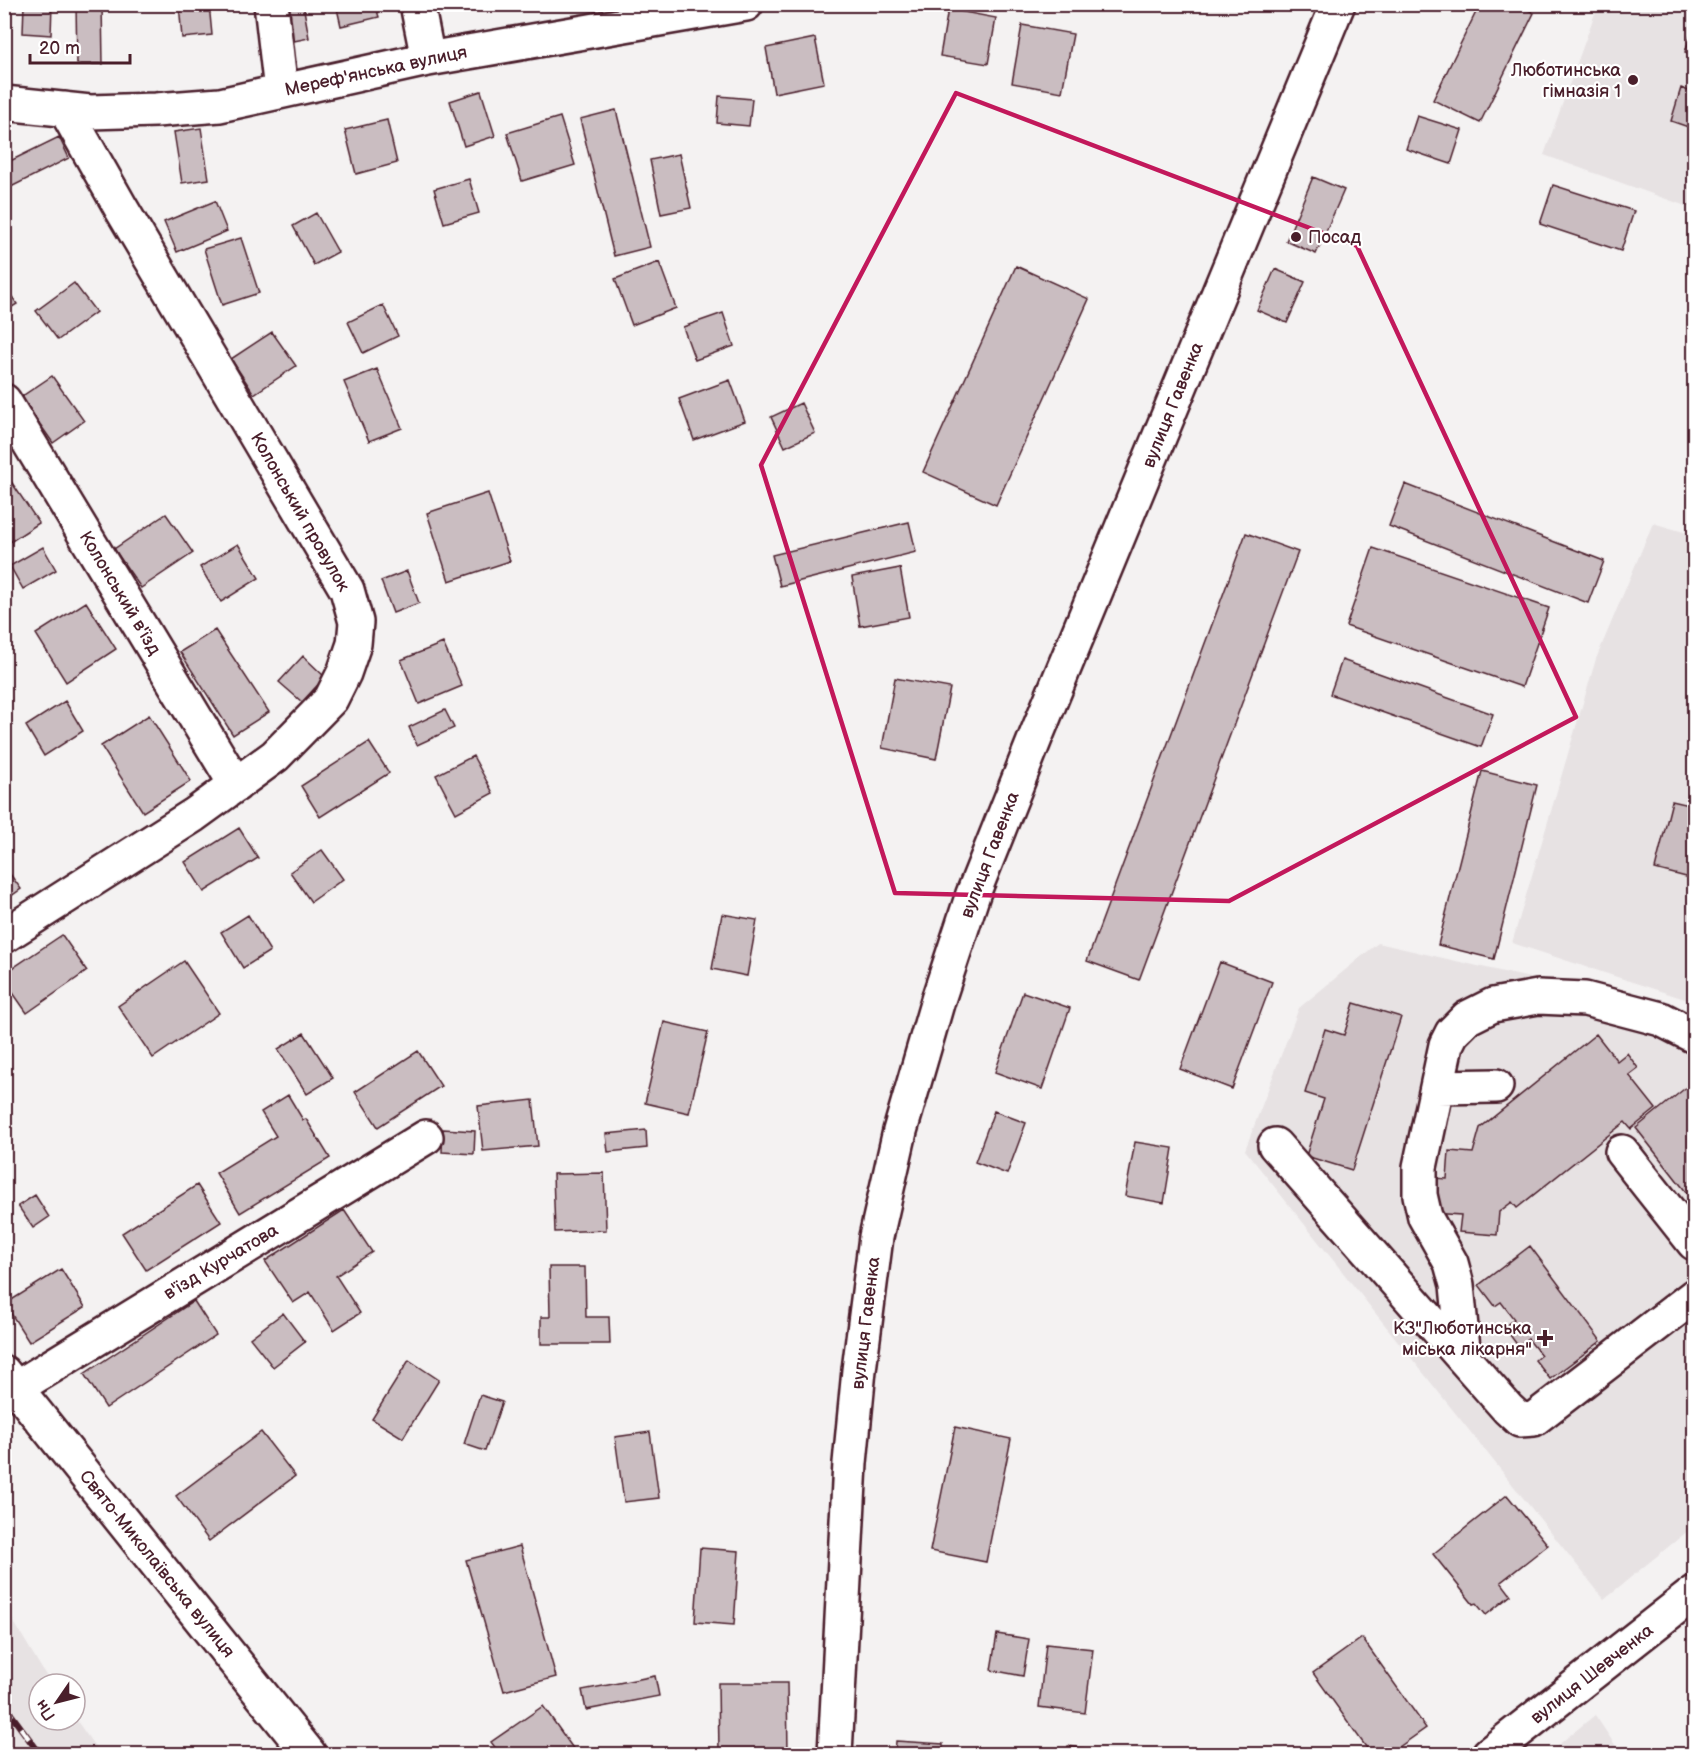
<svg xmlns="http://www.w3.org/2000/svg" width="1699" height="1759" font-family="'Balsamiq Sans',sans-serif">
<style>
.built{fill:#e7e2e3}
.building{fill:#cabdc1;stroke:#4a1f2b;stroke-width:1.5}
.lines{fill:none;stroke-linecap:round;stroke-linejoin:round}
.minor-casing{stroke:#4a1f2b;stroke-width:38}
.minor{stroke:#fff;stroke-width:33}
.rail-casing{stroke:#4a1f2b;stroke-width:7}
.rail{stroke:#fff;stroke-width:4.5;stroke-dasharray:14;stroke-linecap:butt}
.marked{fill:none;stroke:#c2185b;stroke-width:4.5;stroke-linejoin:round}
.poi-dot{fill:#4a1f2b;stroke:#fff;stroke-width:2}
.labels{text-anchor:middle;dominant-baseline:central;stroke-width:4.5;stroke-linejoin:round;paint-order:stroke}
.poi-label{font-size:18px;fill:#4a1f2b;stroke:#fff;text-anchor:end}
.street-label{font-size:18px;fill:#4a1f2b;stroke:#fff}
</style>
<rect width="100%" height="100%" fill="#f4f2f2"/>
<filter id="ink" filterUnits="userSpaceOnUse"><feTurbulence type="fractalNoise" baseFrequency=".0167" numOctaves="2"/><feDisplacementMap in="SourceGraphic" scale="12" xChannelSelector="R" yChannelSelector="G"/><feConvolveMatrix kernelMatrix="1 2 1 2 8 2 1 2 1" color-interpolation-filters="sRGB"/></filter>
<g filter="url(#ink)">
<!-- built -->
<path class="built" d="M1598 5H1694V209L1544 155Z
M1653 523 1694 535V1002L1512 943 1596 659Z
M1378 943 1694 1016V1526L1604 1599 1245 1150 1299 1008Z
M5 1607 51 1684H39V1720H75V1718L100 1754H5Z
M1595 1715 1621 1754H1547Z"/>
<!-- building -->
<path class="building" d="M24 4H52L51 35 23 33Z
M76 4H102L103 64H77Z
M179 4H209L212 35 182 38Z
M303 4 309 38 284 43 276 5Z
M336 4H375L379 17 341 26Z
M1480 4H1517L1534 13 1480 123 1433 100Z
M948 9 996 18 988 64 940 56Z
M1022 25 1073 34 1062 92 1012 83Z
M1694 25V55L1685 52Z
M815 38 824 83 774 93 766 48Z
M1681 88 1694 93V129L1671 121Z
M481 91 495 136 464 146 450 101Z
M719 96 752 99 749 126 717 123Z
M616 110 650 247 614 256 580 119Z
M1417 116 1462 130 1451 164 1406 149Z
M560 117 575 165 522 181 507 133Z
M387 120 397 163 356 174 345 130Z
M201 128 209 179 182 183 174 132Z
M59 137 69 158 9 188 4 179V164Z
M679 154 691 208 661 214 650 160Z
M1313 177 1344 190 1316 254 1286 241Z
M469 179 479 213 444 223 434 189Z
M1553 185 1634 211 1621 251 1540 224Z
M215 201 227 231 177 252 164 222Z
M316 213 338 252 314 265 293 226Z
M241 238 259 293 222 305 204 249Z
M659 262 676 308 632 325 615 279Z
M1016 266 1089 299 996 505 923 472Z
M1275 269 1305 282 1287 323 1257 310Z
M74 283 96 312 58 340 36 311Z
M4 285 17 304 4 312Z
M383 305 398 336 363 353 348 322Z
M723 313 734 346 695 360 683 327Z
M272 332 296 366 254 394 231 359Z
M377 369 402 428 369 441 344 382Z
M52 376 84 421 53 443 21 397Z
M730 380 745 421 694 440 679 399Z
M801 403 815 433 785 447 771 417Z
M4 471 39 523 4 546Z
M1405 484 1604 561 1588 603 1389 526Z
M488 493 510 561 449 581 427 513Z
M166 514 193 553 141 588 114 549Z
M909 522 916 552 780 586 772 555Z
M1246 533 1298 552 1139 980 1087 961Z
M238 544 259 578 221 602 200 567Z
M43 547 56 570 23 589 10 566Z
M1373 548 1549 608 1522 687 1346 626Z
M900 568 909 617 860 626 852 577Z
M407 571 419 603 393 613 381 581Z
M86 602 116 649 66 682 36 634Z
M215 630 269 712 233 735 180 652Z
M443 643 462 686 419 704 401 660Z
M303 656 325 677 302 702 279 682Z
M1342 660 1493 714 1481 747 1330 694Z
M895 678 950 688 936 759 882 748Z
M65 701 83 731 44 756 26 726Z
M445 710 454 728 417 745 409 727Z
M149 715 191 781 143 812 101 746Z
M369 742 389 773 320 817 301 786Z
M473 756 493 793 456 813 436 775Z
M1482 771 1537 785 1494 959 1438 945Z
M1672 801 1694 806V879L1655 869Z
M239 828 258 858 204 892 185 862Z
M322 850 343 879 311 902 290 872Z
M4 866 21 889 4 901Z
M722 914 757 920 747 976 712 969Z
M248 915 270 951 243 968 221 932Z
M62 935 87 971 27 1013 4 980V974Z
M184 961 219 1013 153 1058 118 1006Z
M1220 962 1272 982 1232 1089 1180 1069Z
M1023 992 1070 1008 1042 1089 995 1072Z
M1354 1003 1401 1017 1352 1170 1306 1156 1324 1099 1305 1093 1325 1029 1344 1035Z
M664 1022 708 1032 689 1113 645 1103Z
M304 1033 333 1078 307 1094 278 1049Z
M1596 1034 1617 1061 1627 1053 1638 1068 1629 1075 1656 1109 1631 1129 1625 1122 1517 1208 1512 1202 1499 1212 1497 1235 1459 1232 1461 1215 1431 1213 1434 1178 1447 1179 1449 1151 1473 1153 1480 1128Z
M418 1051 441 1086 378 1127 355 1092Z
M1694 1081V1202L1636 1128Z
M288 1095 303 1120 306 1119 330 1158 240 1213 216 1173 276 1136 261 1112Z
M533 1100 538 1146 483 1151 478 1106Z
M994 1111 1026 1123 1007 1174 975 1162Z
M443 1129 475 1131 474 1154 442 1152Z
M646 1130 647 1148 608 1152 606 1134Z
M1135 1142 1173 1148 1164 1203 1125 1196Z
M604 1173 606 1230 555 1232 553 1174Z
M197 1185 221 1222 146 1270 122 1233Z
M35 1195 49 1217 33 1228 18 1206Z
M344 1210 372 1252 336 1276 360 1313 334 1330 310 1292 293 1303 265 1261Z
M1530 1246 1601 1341 1550 1379 1535 1360 1541 1355 1528 1339 1518 1346 1504 1327 1514 1319 1501 1302 1495 1306 1479 1285Z
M549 1267H585L586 1317H609L610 1344H541V1317H550Z
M61 1269 85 1307 29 1342 5 1304Z
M194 1301 216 1335 106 1408 84 1374Z
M283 1313 305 1342 273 1367 250 1338Z
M409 1360 439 1380 403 1438 372 1419Z
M480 1395 502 1402 485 1451 464 1444Z
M955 1427 1011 1439 986 1562 930 1551Z
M261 1432 295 1476 209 1541 176 1496Z
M650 1432 659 1498 624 1502 615 1437Z
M1507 1495 1548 1545 1501 1582 1511 1595 1486 1615 1476 1603 1473 1604 1433 1554Z
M520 1546 556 1677 504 1691 466 1560Z
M700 1548 739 1551 734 1625 695 1622Z
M997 1634 1029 1639 1023 1676 991 1670Z
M1362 1638 1426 1728 1389 1754H1371L1313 1673Z
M1046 1644 1093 1649 1085 1713 1039 1707Z
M655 1676 659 1696 586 1710 582 1690Z
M718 1683H787L788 1754H719Z
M543 1706 577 1754H500L491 1742Z
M896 1741 943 1744V1754H895Z
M1068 1746 1093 1750V1754H1066Z"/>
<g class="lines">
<defs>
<path id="minor" d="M271 4 281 91
M417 4 428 59
M4 103 90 112 156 110 220 105 428 59 746 4
M4 401 236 785
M4 936 194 815 275 756 331 699 344 673 354 644 356 622 347 590 121 208 65 109
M1437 1087 1496 1086
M1275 1145 1508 1409 1520 1420 1534 1419 1694 1296
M1622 1152 1694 1243
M1464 1359 1457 1285 1451 1263 1425 1217 1420 1195V1167L1446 1045 1452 1033 1467 1018 1493 1005 1538 997 1585 999 1661 1019 1694 1036
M4 1373 309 1754
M16 1388 426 1137
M835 1754 850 1463 859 1370 876 1237 900 1131 938 1000 973 894 1036 736 1338 4
M1489 1754 1694 1593"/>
</defs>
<!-- minor casing -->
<use href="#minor" class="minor-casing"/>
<!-- minor -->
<use href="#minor" class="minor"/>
<defs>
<path id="rail" d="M4 1705 40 1754
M4 1748 9 1754"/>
</defs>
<!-- rail casing -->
<use href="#rail" class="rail-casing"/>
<!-- rail -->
<use href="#rail" class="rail"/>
</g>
</g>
<!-- marked area -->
<path class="marked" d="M956 93 1357 246 1576 717 1229 901 895 893 761 465Z"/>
<!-- markers -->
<g class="poi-dot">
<circle cx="1633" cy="80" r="6"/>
<circle cx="1296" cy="237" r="6"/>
<path d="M1542 1329h6v6h6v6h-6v6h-6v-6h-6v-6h6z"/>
</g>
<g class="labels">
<!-- poi labels -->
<g class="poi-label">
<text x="1621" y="70">Люботинська<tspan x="1621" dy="21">гiмназiя 1</tspan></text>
<text x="1308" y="237" text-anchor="start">Посад</text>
<text x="1532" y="1328">КЗ"Люботинська<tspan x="1532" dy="21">мiська лiкарня"</tspan></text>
</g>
<!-- street labels -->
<g class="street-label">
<text transform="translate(376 71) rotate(-12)">Мереф'янська вулиця</text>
<text transform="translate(1173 405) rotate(-68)">вулиця Гавенка</text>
<text transform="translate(300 512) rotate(60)">Колонський провулок</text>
<text transform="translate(120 593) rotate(59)">Колонський в'їзд</text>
<text transform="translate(990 855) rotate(-69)">вулиця Гавенка</text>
<text transform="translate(221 1262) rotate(-31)">в'їзд Курчатова</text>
<text transform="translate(866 1323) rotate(-83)">вулиця Гавенка</text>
<text transform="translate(157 1564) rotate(51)">Свято-Миколаївська вулиця</text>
<text transform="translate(1592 1674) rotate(-38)">вулиця Шевченка</text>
</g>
</g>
<!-- margin -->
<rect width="1699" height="1759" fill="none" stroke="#fff" stroke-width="24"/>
<rect x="12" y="12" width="1675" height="1735" fill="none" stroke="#4a1f2b" stroke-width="2" filter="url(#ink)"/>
<!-- north arrow -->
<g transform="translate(57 1702) rotate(235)"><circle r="28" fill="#ffffff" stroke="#b7a5aa" stroke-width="1.5"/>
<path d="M0-4.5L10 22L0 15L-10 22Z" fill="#4a1f2b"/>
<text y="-9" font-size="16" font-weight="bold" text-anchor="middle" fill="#4a1f2b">Пн</text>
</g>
<!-- scale -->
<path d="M30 54v9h100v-9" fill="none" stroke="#4a1f2b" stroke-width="3"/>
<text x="39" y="54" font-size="18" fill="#4a1f2b" stroke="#ffffff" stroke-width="4.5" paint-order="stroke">20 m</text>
</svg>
